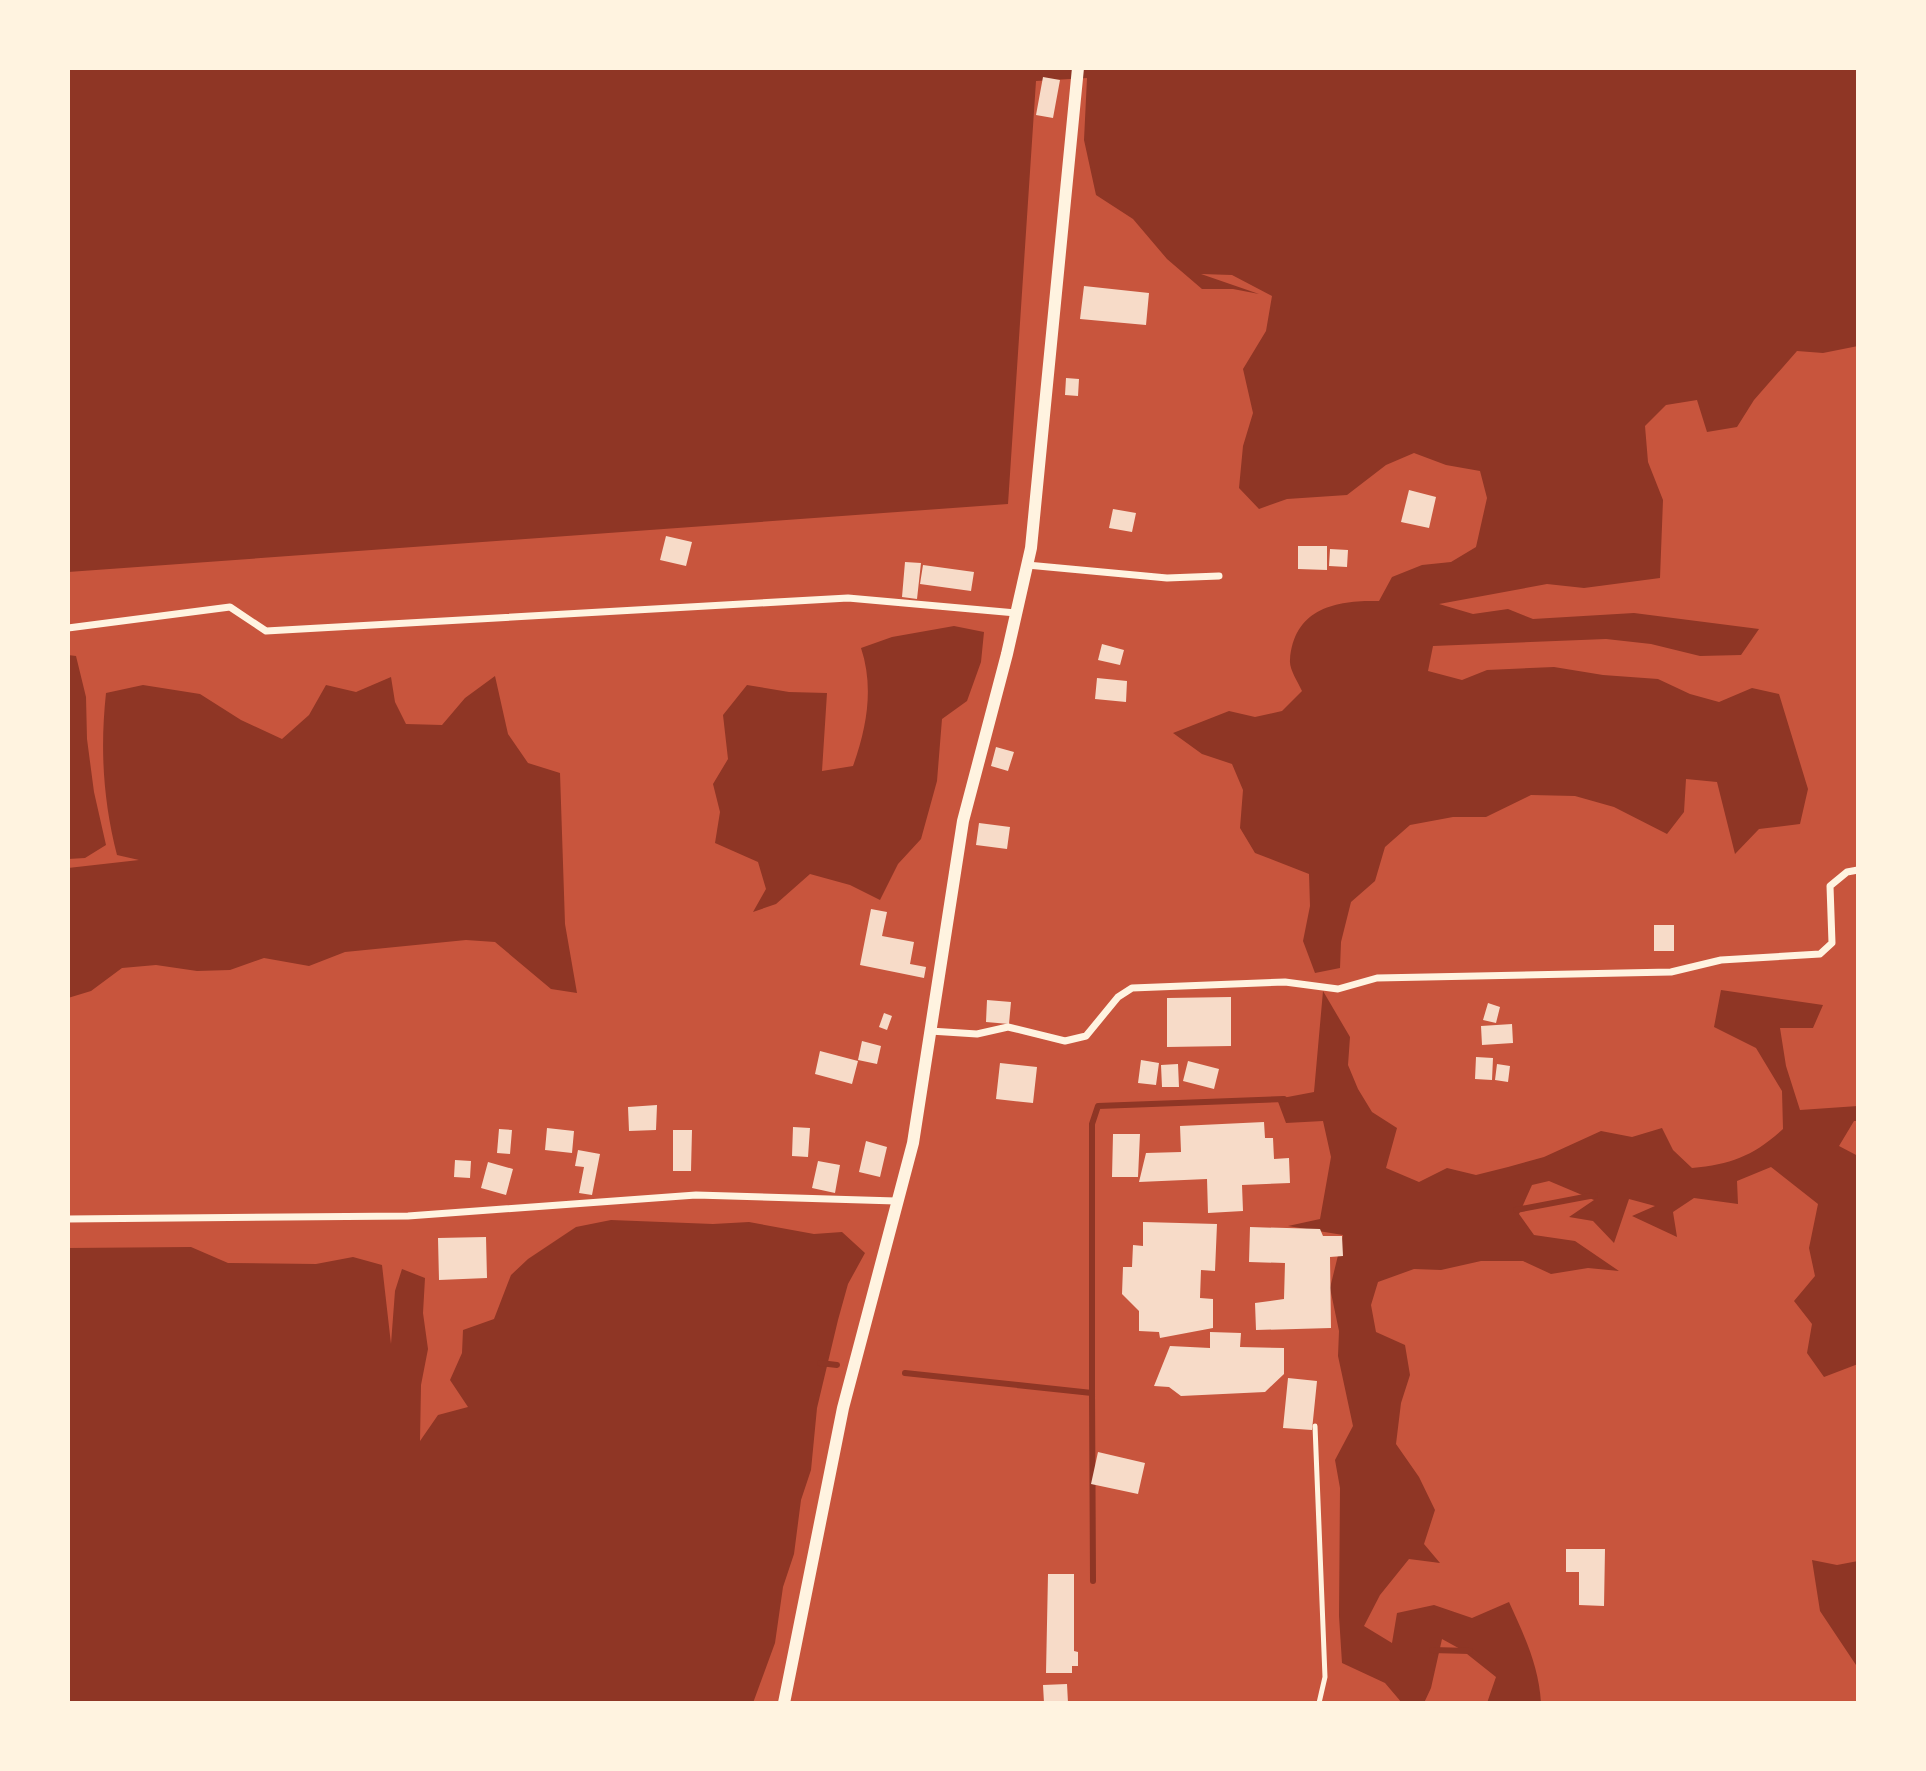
<svg xmlns="http://www.w3.org/2000/svg" width="1926" height="1771" font-family="'Noto Sans',sans-serif">
<style>
.water{fill:#8f3625}
.lines{fill:none;stroke-linecap:round;stroke-linejoin:round}
.stream{stroke:#8f3625;stroke-width:6}
.building{fill:#f7dbc8}
.service{stroke:#fff3e0;stroke-width:5}
.minor{stroke:#fff3e0;stroke-width:7}
.tertiary{stroke:#fff3e0;stroke-width:12}
</style>
<rect width="100%" height="100%" fill="#c8553d"/>
<!-- water -->
<path class="water" d="M68 68H1858V346L1823 353 1797 351 1754 400 1737 427 1707 432 1697 400 1666 405 1645 426 1648 462 1663 500 1660 578 1584 588 1547 584 1439 604 1473 614 1508 609 1533 619 1634 613 1759 629 1741 655 1700 656 1651 644 1606 639 1433 646 1428 671 1462 680 1487 670 1554 667 1603 675 1658 679 1690 694 1719 702 1752 688 1779 694 1808 789 1800 824 1759 829 1735 854 1717 782 1686 779 1684 812 1667 834 1614 807 1575 796 1531 795 1486 817H1453L1410 825 1385 847 1375 881 1351 902 1341 942 1340 968 1315 973 1303 941 1310 906 1309 874 1255 853 1240 828 1243 790 1232 764 1202 754 1173 733 1229 711 1255 717 1282 711 1302 691C1298 682 1289 669 1290 660 1294 608 1336 600 1379 601L1392 577 1422 565 1451 562 1476 547 1487 498 1480 471 1446 465 1414 453 1386 465 1347 495 1287 499 1259 509 1239 488 1243 446 1253 413 1243 369 1266 331 1272 296 1232 275 1201 274 1259 294 1233 289H1202L1167 259 1133 219 1096 195 1084 140 1087 78 1036 81 1008 504 68 572Z
M954 626 984 632 981 662 967 701 942 719 937 781 921 839 898 864 880 900 850 885 810 874 776 904 753 912 766 889 758 862 715 843 720 812 713 784 728 759 723 715 747 685 789 692 827 693 822 771 853 766C867 727 874 687 861 648L892 637Z
M68 655 76 656 86 697 87 739 94 792 106 845 85 858 68 859Z
M495 676 508 734 528 763 560 773 565 924 577 993 551 989 495 942 466 940 345 952 309 966 264 958 230 970 197 971 156 965 122 968 91 991 68 998V868L139 860 117 855C103 800 100 749 106 693L143 685 200 694 241 720 282 739 309 715 326 685 356 692 391 677 395 702 406 724 442 725 465 698Z
M1721 990 1823 1005 1813 1028H1780L1786 1066 1800 1110 1858 1106V1121H1854L1839 1146 1858 1156V1364L1824 1377 1807 1353 1812 1324 1794 1301 1815 1276 1809 1248 1818 1204 1771 1167 1737 1181 1738 1204 1694 1198 1673 1212 1677 1237 1632 1216 1655 1206 1629 1199 1614 1243 1593 1221 1569 1217 1594 1200 1549 1181 1532 1185 1519 1214 1534 1235 1575 1241 1619 1271 1588 1268 1551 1274 1523 1261H1481L1441 1270 1414 1269 1378 1282 1371 1305 1376 1332 1405 1345 1410 1375 1401 1403 1396 1444 1419 1477 1435 1510 1424 1544 1440 1563 1409 1559 1380 1595 1364 1626 1392 1643 1397 1613 1434 1605 1472 1618 1509 1602C1524 1635 1539 1666 1541 1703H1487L1496 1677 1462 1650 1442 1639 1431 1688 1424 1703H1402L1385 1683 1342 1663 1339 1616 1340 1488 1335 1460 1353 1426 1338 1356 1339 1331 1330 1288 1343 1235 1288 1226 1320 1219 1331 1157 1323 1121 1286 1123 1277 1099 1314 1092 1323 991 1350 1037 1348 1065 1358 1089 1372 1112 1397 1128 1386 1168 1419 1182 1447 1168 1476 1175 1508 1167 1544 1157 1601 1131 1632 1137 1662 1128 1673 1150 1692 1168C1732 1164 1753 1156 1783 1129L1782 1091 1756 1048 1714 1027Z
M611 1220 713 1224 749 1222 814 1234 842 1232 865 1253 848 1284 838 1320 817 1408 811 1470 801 1500 794 1554 783 1587 775 1643 753 1703H68V1248L191 1247 228 1263 316 1264 353 1257 382 1265 391 1344 395 1291 402 1269 425 1278 423 1313 428 1349 421 1385 420 1441 438 1415 468 1407 450 1380 462 1353 463 1330 494 1319 511 1275 528 1259 576 1227Z
M1812 1560 1837 1565 1858 1561V1668L1820 1611Z"/>
<g class="lines">
<!-- stream -->
<path class="stream" d="M1516 1210 1595 1195
M820 1363 837 1365
M905 1373 1092 1393 1093 1581
M1092 1397V1124L1098 1106 1284 1099
M1432 1650 1470 1651"/>
</g>
<!-- building -->
<path class="building" d="M1043 77 1060 80 1053 118 1036 115Z
M1084 286 1149 293 1146 325 1080 319Z
M1066 378 1079 379 1078 396 1065 395Z
M1409 490 1436 497 1429 528 1401 522Z
M1113 509 1136 513 1132 532 1109 528Z
M666 536 692 542 686 566 660 560Z
M1298 546H1327V570L1298 569Z
M1330 549 1348 550 1347 567 1329 566Z
M905 562 921 563 917 599 902 597Z
M923 565 974 572 971 591 920 584Z
M1102 644 1124 650 1120 665 1098 660Z
M1097 678 1127 681 1126 702 1095 699Z
M996 747 1014 752 1008 771 991 766Z
M979 823 1010 827 1007 849 976 845Z
M871 909 887 912 882 936 914 942 910 964 926 967 924 978 860 965Z
M1654 925H1674V951H1654Z
M1231 997V1046L1167 1047V998Z
M987 1000 1011 1002 1009 1024 986 1022Z
M1488 1003 1500 1007 1496 1023 1483 1020Z
M884 1013 892 1016 887 1030 879 1027Z
M1512 1024 1513 1043 1482 1045 1481 1026Z
M862 1041 881 1046 877 1064 858 1060Z
M820 1051 858 1061 852 1084 815 1074Z
M1476 1057 1493 1058 1492 1080 1475 1079Z
M1141 1060 1159 1063 1156 1085 1138 1083Z
M1188 1061 1219 1069 1214 1089 1183 1081Z
M1000 1063 1037 1067 1033 1103 996 1099Z
M1178 1064 1179 1087H1162L1161 1065Z
M1497 1064 1510 1066 1508 1082 1495 1080Z
M657 1105 656 1130 629 1131 628 1107Z
M1264 1122 1265 1138H1273L1274 1159 1289 1158 1290 1183 1242 1185 1243 1211 1208 1213 1207 1179 1139 1182 1146 1153 1181 1152 1180 1126Z
M793 1127 810 1128 808 1157 792 1156Z
M547 1128 574 1131 572 1153 545 1150Z
M499 1129 512 1130 510 1154 497 1153Z
M673 1130H692L691 1171H673Z
M1113 1134H1140L1138 1177H1112Z
M866 1141 887 1147 880 1177 859 1172Z
M578 1150 600 1154 592 1195 579 1193 584 1167 575 1166Z
M455 1160 471 1161 470 1178 454 1177Z
M818 1161 840 1165 835 1193 812 1188Z
M488 1162 513 1169 506 1195 481 1188Z
M1143 1222 1217 1224 1215 1271 1201 1270 1200 1298 1213 1299V1328L1160 1338 1159 1332 1139 1331V1311L1122 1294 1123 1267H1132L1133 1245 1143 1246Z
M1250 1227 1320 1229 1323 1236H1342L1343 1256 1330 1257 1331 1328 1256 1330 1255 1303 1284 1299 1285 1263 1249 1262Z
M486 1237 487 1278 439 1280 438 1238Z
M1210 1332 1241 1333 1240 1347 1284 1348V1374L1265 1392 1181 1396 1169 1387 1154 1386 1170 1346 1210 1348Z
M1288 1378 1317 1381 1312 1430 1283 1428Z
M1098 1452 1145 1463 1138 1494 1091 1484Z
M1566 1549H1605L1604 1606 1579 1605V1572H1566Z
M1048 1574H1074V1651L1078 1652V1666H1072V1673H1046Z
M1067 1684 1068 1703H1044L1043 1685Z"/>
<g class="lines">
<!-- service -->
<path class="service" d="M1315 1426 1325 1677 1319 1703"/>
<!-- minor -->
<path class="minor" d="M1027 565 1167 578 1219 576
M68 628 230 607 266 631 848 598 1016 613
M930 1031 977 1034 1008 1027 1065 1041 1086 1036 1118 997 1132 988 1285 982 1338 989 1377 978 1671 972 1721 960 1820 954 1832 943 1830 886 1847 872 1858 870
M68 1219 408 1216 696 1195 896 1201"/>
<!-- tertiary -->
<path class="tertiary" d="M784 1703 843 1408 913 1143 963 821 1007 654 1031 548 1078 68"/>
</g>
<!-- border -->
<rect width="1926" height="1771" fill="none" stroke="#fff3e0" stroke-width="140"/>
</svg>
